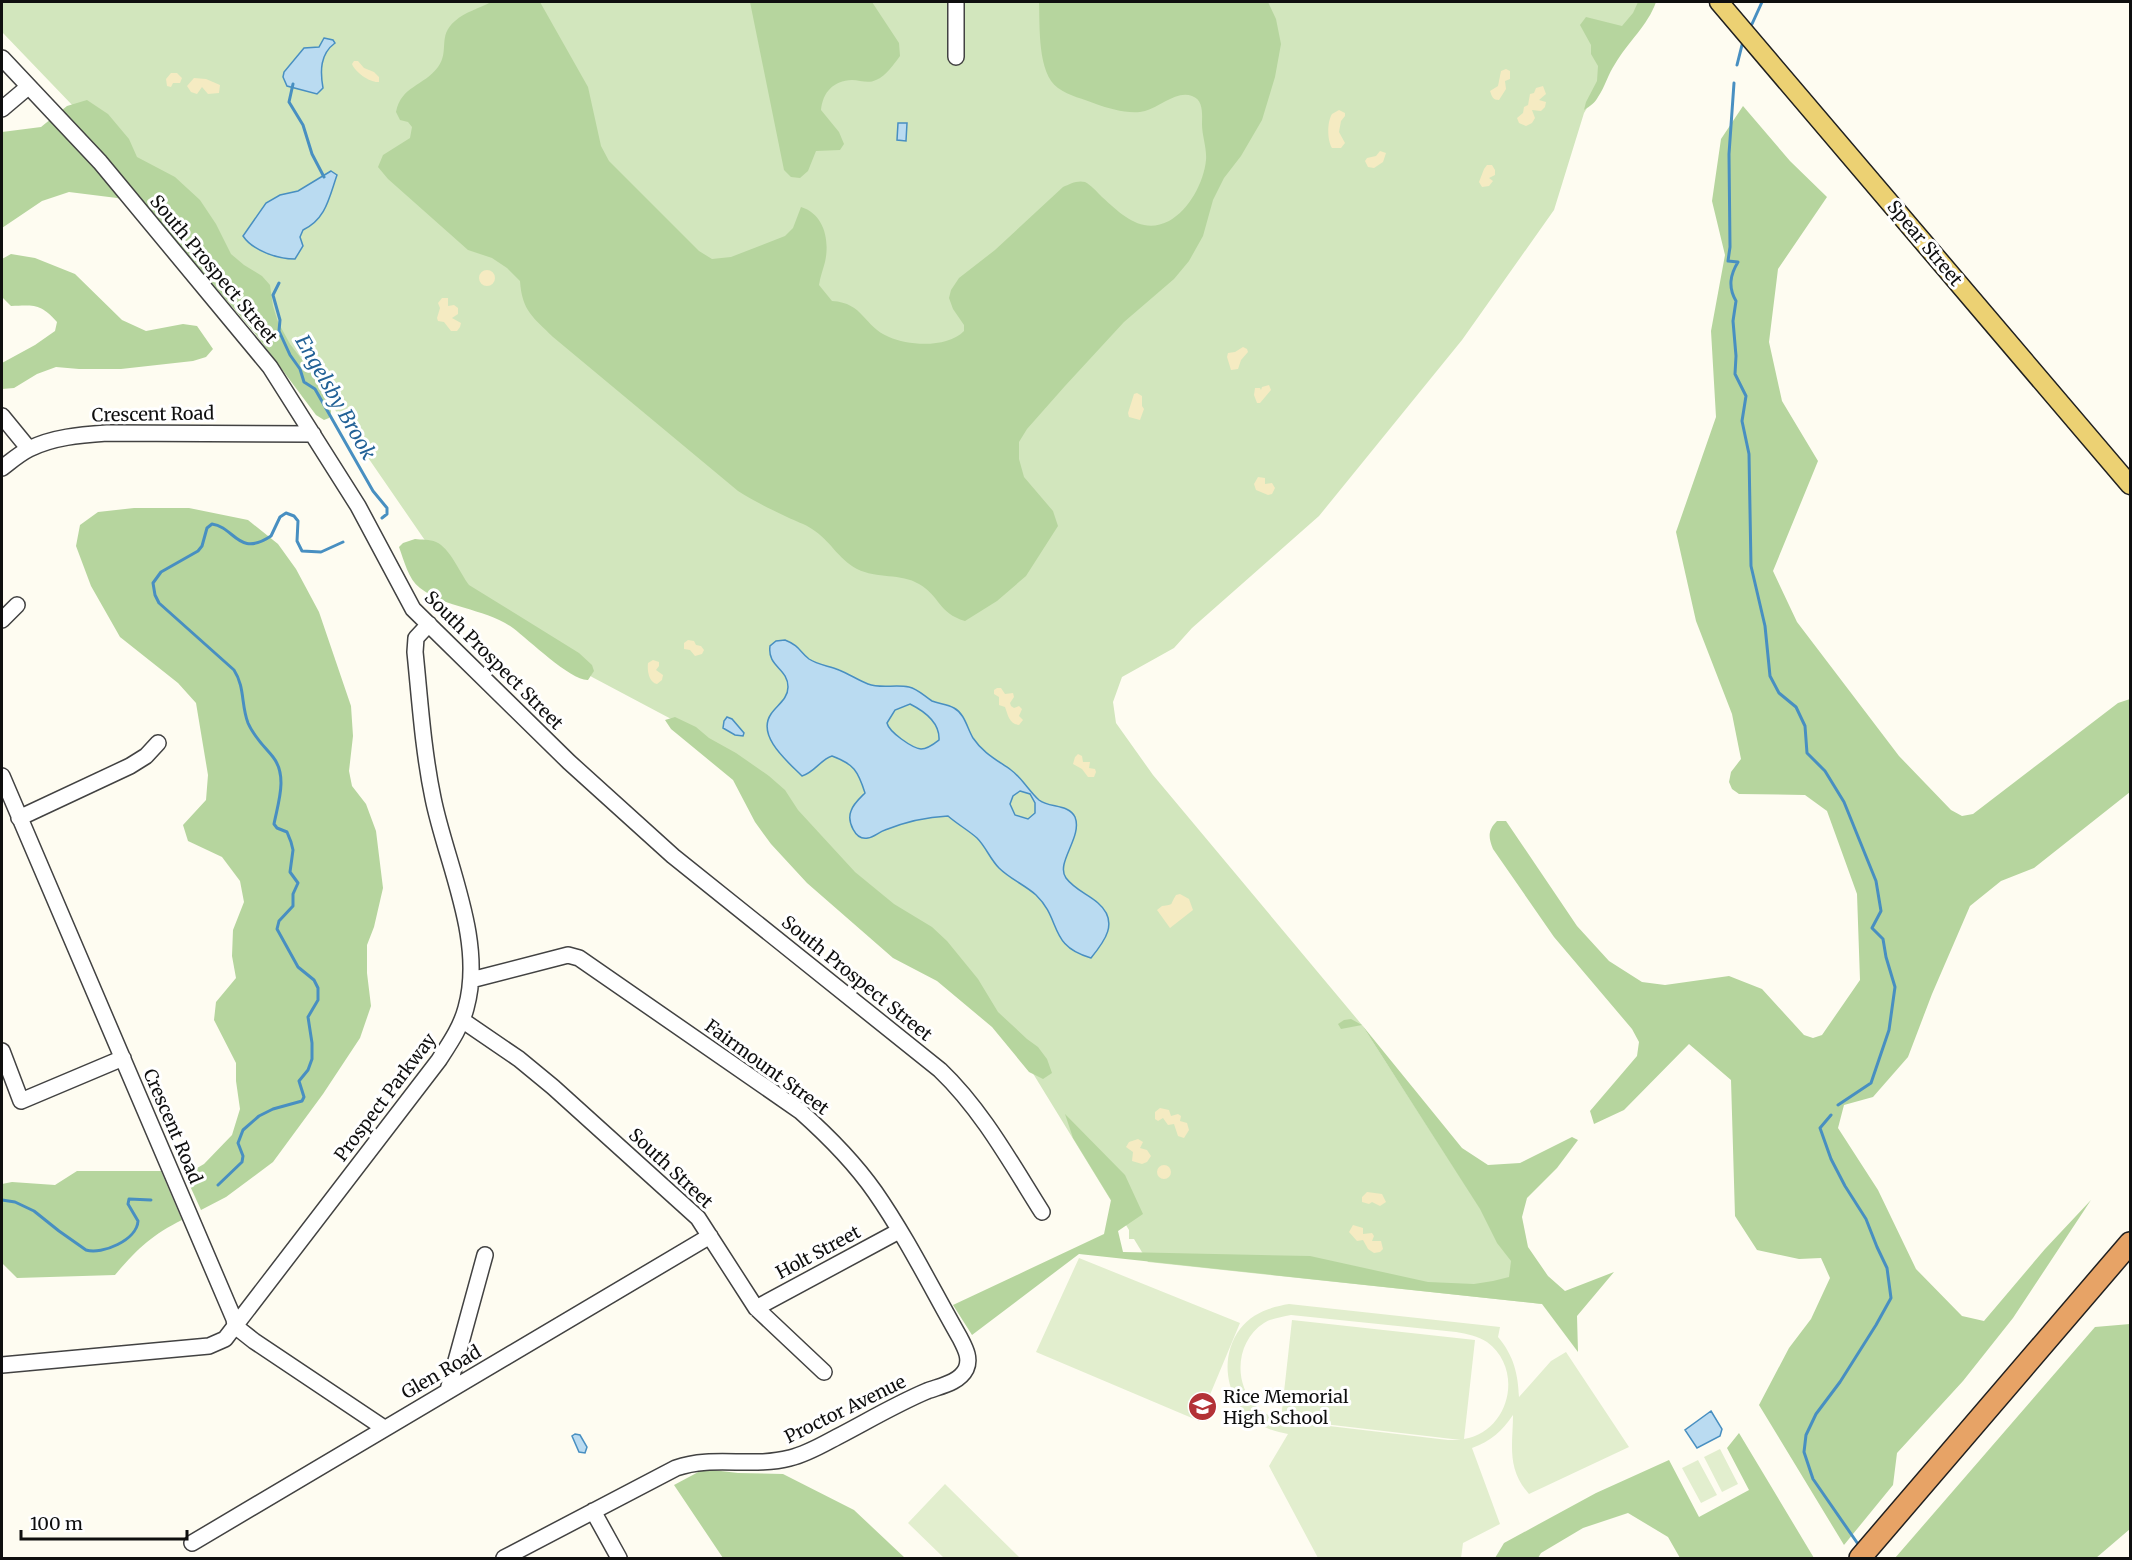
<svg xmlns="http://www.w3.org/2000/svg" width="2132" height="1560" font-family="Merriweather,serif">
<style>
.green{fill:#d2e6bd}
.forest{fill:#b6d59e}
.sand{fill:#f5ebc2}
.pitch{fill:#e2eece;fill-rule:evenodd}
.water{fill:#badbf1;stroke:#488fc1;stroke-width:1.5;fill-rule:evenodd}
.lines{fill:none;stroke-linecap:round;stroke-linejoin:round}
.stream{stroke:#488fc1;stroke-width:3}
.minor-casing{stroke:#424242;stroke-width:18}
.major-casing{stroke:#202020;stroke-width:21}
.highway-casing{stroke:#202020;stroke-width:24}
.minor{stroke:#fff;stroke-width:15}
.major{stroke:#ecd173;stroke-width:18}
.highway{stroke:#e7a366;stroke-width:21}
.labels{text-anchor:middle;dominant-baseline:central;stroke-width:6;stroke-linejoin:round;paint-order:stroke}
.street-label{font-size:18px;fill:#0f0f0f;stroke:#fff}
.poi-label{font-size:18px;fill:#0f0f0f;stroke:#fff;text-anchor:start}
.water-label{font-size:20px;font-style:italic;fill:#226196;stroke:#fff}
</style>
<rect width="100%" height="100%" fill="#fefcf1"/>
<!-- green -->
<path class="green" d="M2 2H1650L1584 113 1554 210 1462 340 1319 516 1192 628 1174 648 1122 677 1113 702 1116 723 1153 775 1362 1025 1542 1304 1148 1262 1134 1239H1129V1230L1007 1031 690 729 592 677 444 568 318 385 75 108 2 32Z"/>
<!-- forest -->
<path class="forest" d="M491 2H540L588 87 601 146 609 161 699 251 712 259 731 257 785 236 793 228 801 207C824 214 830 240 825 262 823 270 820 277 819 285L832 301C864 303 863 326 889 337 909 346 948 348 964 331V325L953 309 949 298 951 290 959 278 995 250 1063 187C1070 184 1077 180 1085 182 1091 185 1097 192 1102 197 1122 215 1142 235 1169 221 1189 210 1204 182 1206 160 1207 148 1202 136 1202 124 1202 115 1204 100 1192 96 1177 90 1160 107 1145 111 1131 115 1110 109 1096 104 1084 99 1069 96 1058 88 1037 73 1040 25 1039 2H1268L1276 19 1281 44 1275 77 1262 120 1241 156 1224 178 1213 200 1203 236 1189 261 1174 279 1124 322 1065 386 1027 429 1019 442V459L1024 477 1053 511 1058 526 1026 576 997 601 965 621C938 613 940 596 919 584 901 573 877 579 857 569 838 559 830 540 812 529 805 524 795 521 787 517 770 509 754 501 738 491L553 337C533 317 522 311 520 281L507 268 492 258 468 250 388 179 378 167 383 155 410 138 412 127 408 122 400 120 396 112C401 86 424 86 438 67 450 51 437 36 455 21 465 12 480 8 491 2Z
M750 2H872L899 43 900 56C894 64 886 76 876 80 868 84 860 80 852 80 833 81 823 92 821 110L839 132 844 144 840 150 816 151 808 171 800 178 791 177 784 170Z
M1638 2H1656C1648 25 1628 42 1615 64 1608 74 1605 87 1598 97 1595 103 1590 106 1584 110L1586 102 1597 81 1598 66 1591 54V45L1580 25 1586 17 1622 26 1633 13Z
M87 100 108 114 129 139 137 157 175 177 200 200 216 224 231 254 244 265 262 276 270 285 273 306 278 322 290 344 316 378 328 398 331 412 329 418 324 420 316 415 257 336 147 207 117 198 69 192 42 201 2 228V132L41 127 67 106Z
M1743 106 1790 161 1827 197 1778 269 1769 342 1782 401 1818 461 1773 571 1797 622 1899 756 1951 810 1962 816 1973 814 2118 703 2130 699V792L2034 868 2001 881 1970 906 1932 994 1908 1057 1873 1097 1844 1105 1838 1128 1878 1190 1916 1269 1962 1316 1984 1321 2045 1249 2091 1200 2013 1318 1963 1381 1897 1453 1893 1485 1844 1545 1759 1405 1789 1348 1811 1319 1830 1278 1821 1258 1799 1259 1757 1250 1735 1216 1731 1080 1689 1044 1624 1110 1594 1124 1590 1111 1637 1056 1639 1042 1632 1029 1554 937 1493 849C1488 837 1488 830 1497 821H1506L1577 926 1609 961 1642 982 1665 985 1729 976 1762 989 1804 1035 1813 1038 1822 1035 1860 980 1857 894 1827 811 1805 795 1739 794 1732 789 1729 782 1731 772 1741 759 1732 714 1696 621 1676 532 1716 417 1711 331 1725 255 1712 201 1721 139Z
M11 254 35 258 75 274 122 320 146 331 183 324 197 326 213 349 206 357 193 361 121 369H79L56 367 37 374 14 388 2 389V363L35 345 55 331 57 322C41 304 35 305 11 306L2 297V259Z
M134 508H189L248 520 278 544 296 569 319 612 351 706 353 736 349 771 352 786 366 804 376 831 383 888 374 927 367 945V973L371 1006 360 1038 323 1094 273 1162 226 1197 201 1210 185 1175 204 1164 232 1135 240 1109 236 1081V1063L214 1020 216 1002 236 978 232 956 233 930 244 902 240 881 222 857 188 841 183 825 206 800 208 775 196 703 178 683 120 637 91 586 76 546 80 525 98 512Z
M415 539C421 540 430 539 436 542 450 548 460 573 469 585L579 653 592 665 594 671 588 680C571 681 529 640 513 628 485 608 447 609 420 588 408 579 404 560 399 547L403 543Z
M675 717 696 727 709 738 736 753 769 776 785 790 798 810 855 872 894 904 932 927 947 941 978 979 998 1012 1027 1039 1038 1047 1047 1059 1052 1073 1043 1079 1029 1072 992 1027 937 981 893 958 807 883 771 844 755 822 733 780 671 729 665 720Z
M1351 1019 1362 1025 1462 1148 1488 1165 1520 1163 1572 1137 1578 1140 1557 1168 1527 1198 1522 1217 1528 1247 1548 1276 1565 1291 1614 1272 1577 1316 1578 1352 1542 1304 1079 1254 972 1335 953 1305 1104 1234 1111 1200 1073 1138 1065 1114 1125 1175 1143 1214 1118 1231 1123 1252 1310 1256 1428 1282 1474 1284 1493 1281 1509 1277 1511 1261 1497 1243 1480 1209 1362 1025 1341 1029 1338 1024 1344 1020Z
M77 1171H161L182 1220C153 1234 136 1250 115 1275L17 1278 2 1263V1184L12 1182 55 1185Z
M2130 1324V1529L2096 1558H1895L2095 1327Z
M1739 1433 1814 1558H1680L1668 1537 1628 1513 1583 1528 1541 1553 1538 1558H1495L1504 1543 1596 1493 1669 1460 1699 1517 1749 1490 1727 1448Z
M704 1469 738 1473 783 1474 854 1510 905 1558H723L674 1485Z"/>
<!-- sand -->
<path class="sand" d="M354 61H358L364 68 374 72 379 77V82C370 83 355 72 352 64Z
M1506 69 1510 71V79L1505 81 1506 89 1499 100C1493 100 1492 97 1490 91L1498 86 1501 71Z
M171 73H177L182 78 180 83H173L171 87 167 86 166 79Z
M194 78 206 79 220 85 219 93 208 94 202 87 197 94 191 92 187 86Z
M1543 86 1546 94 1539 100 1546 102 1545 107 1541 111 1532 110 1535 118 1532 123 1526 126 1519 123 1517 118 1523 113 1524 107 1528 105 1530 94 1534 93 1536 88Z
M1339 110 1345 113V116L1341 121 1339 132 1345 143 1341 148H1332C1327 140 1327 122 1332 114Z
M1380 151 1386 153 1383 162 1374 168 1368 167 1365 161 1367 158 1376 156Z
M1487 165H1492L1495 170V175L1489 178 1493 181 1489 186 1482 187 1479 182 1484 169Z
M479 278a8 8 0 1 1 16 0a8 8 0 1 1-16 0Z
M442 298H448V306L454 305 458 308V314L452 318 461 323 460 327 457 331H451L444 322 438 321 437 318 440 308 438 303Z
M1243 347 1247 349 1248 352 1241 360 1238 369 1231 370 1227 357 1228 353 1235 352Z
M1269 385 1271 390 1260 403H1257L1254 395 1255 388H1260L1261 390 1262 387Z
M1137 393 1142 396V406L1144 409 1140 420 1129 417 1128 413 1134 394Z
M1258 477 1265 478V484L1272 483 1275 488 1272 494 1268 495 1256 490 1254 484Z
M688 640 694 641 696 645 701 646 704 650 702 654 695 656 690 650 684 649V643Z
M653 660 659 662V666L656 670 663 675 662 680 657 684C649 682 647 671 648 663Z
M997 688H1001L1005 694 1013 693 1014 697 1010 703 1011 706 1014 708 1019 706 1022 709 1019 716 1023 720 1019 725C1009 724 1008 715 1005 707L999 705V697L994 694V690Z
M1078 754 1082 756 1083 762H1090L1089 768 1095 769 1096 772 1094 777H1088L1082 769 1073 764 1075 757Z
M1180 894 1189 899 1193 910 1170 928 1157 910 1162 906C1175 904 1169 906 1176 895Z
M1160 1108 1169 1110 1171 1116 1178 1114 1181 1116 1180 1121 1187 1123 1189 1130 1184 1138 1178 1136 1174 1124 1168 1125 1163 1118 1158 1121 1155 1119V1112Z
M1138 1139 1143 1142 1140 1148 1147 1150 1151 1156 1147 1162 1142 1164 1132 1161 1133 1152 1126 1147 1129 1142Z
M1157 1172a7 7 0 1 1 14 0a7 7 0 1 1-14 0Z
M1367 1192 1382 1194 1386 1202 1380 1206 1372 1202 1369 1204 1362 1202V1197Z
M1353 1225 1363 1228V1234L1372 1233 1374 1236 1372 1241H1381L1383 1249 1380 1252 1374 1253 1368 1249 1363 1240 1357 1241 1349 1232Z"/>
<!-- pitch -->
<path class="pitch" d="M1079 1258 1240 1323 1199 1421 1036 1352Z
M1289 1304 1500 1327 1498 1337C1514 1356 1518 1374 1519 1397L1551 1361 1566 1352 1629 1447 1529 1494C1506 1468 1513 1444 1513 1415 1502 1431 1491 1441 1472 1448L1500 1524 1463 1543 1461 1558H1318L1269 1466 1288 1434C1279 1432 1269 1430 1261 1425 1227 1406 1217 1360 1240 1329 1252 1313 1271 1307 1289 1304ZM1291 1315 1456 1332C1467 1334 1478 1336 1487 1342 1525 1370 1509 1432 1464 1439L1475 1340 1292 1320 1281 1419 1461 1440H1448L1278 1420C1270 1416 1261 1412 1255 1405 1233 1382 1236 1341 1264 1323 1272 1318 1282 1317 1291 1315Z
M1720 1449 1738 1484 1722 1492 1704 1457Z
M1698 1460 1717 1495 1701 1503 1682 1468Z
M945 1484 1020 1558H944L908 1523Z"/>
<!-- water -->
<path class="water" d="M324 38 333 40 335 43C320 54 320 71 323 88L317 94 287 86 283 77 284 72 304 48 319 47Z
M898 123H907L906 141 897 140Z
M331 171 337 175C329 198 326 219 303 230L300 237 303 246 295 259C278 259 253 251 243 236L266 203 280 195 298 191Z
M785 640C800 646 799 651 809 659 818 665 830 666 839 670 849 674 858 680 868 684 881 689 895 684 909 687 918 689 924 696 932 701 939 704 947 704 954 708 965 714 967 728 973 738 983 753 997 760 1011 770 1022 778 1029 791 1039 800 1049 808 1069 804 1075 817 1083 837 1055 863 1066 878 1075 890 1088 894 1098 903 1120 922 1104 942 1091 958 1048 946 1062 920 1036 895 1025 885 1010 879 999 868 990 859 986 847 977 838 968 830 957 824 948 816 927 817 905 822 885 830 879 832 874 837 868 838 855 841 847 821 851 811 853 804 860 798 865 793 858 771 854 764 832 756 820 760 815 772 802 776 788 762 756 736 771 714 777 705 788 699 788 687 788 668 767 667 770 646L776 641ZM910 704C924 711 940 723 939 740 934 744 928 749 921 749 912 748 889 732 887 723L895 710ZM1020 791 1030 794 1035 803V813L1028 819 1015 815 1010 804 1013 796Z
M727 717 732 719 744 733 743 736 735 735 723 728 724 721Z
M1711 1411 1722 1429 1720 1436 1697 1448 1685 1430Z
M575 1434 580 1435 587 1447 585 1453 579 1452 572 1436Z"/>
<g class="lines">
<!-- stream -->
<path class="stream" d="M1752 24 1762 2
M1737 65 1742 45
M1734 83 1729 154 1730 247 1728 261 1738 262C1730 275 1728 287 1736 301L1733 321 1736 356 1735 374 1746 396 1742 421 1749 454 1751 566 1765 626 1770 676 1779 693 1796 707 1805 726 1807 753 1825 771 1844 802 1876 881 1881 911 1872 928 1883 939 1886 957 1895 987 1889 1030 1871 1083 1838 1105
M293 84 289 102 303 125 312 154 324 177
M279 283 273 295 280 320 279 331 290 355 300 369 304 382 315 389 373 491 387 508V514L382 518
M1831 1115 1820 1128 1831 1159 1845 1186 1866 1219 1877 1247 1887 1268 1891 1298 1876 1325 1840 1382 1816 1414 1806 1435 1804 1452 1813 1479 1858 1544
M218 1185 242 1162 243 1156 238 1143 243 1130 259 1116 273 1109 302 1101 304 1097 299 1081 308 1070 312 1059V1043L308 1017 318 1000V988L314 980 298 967 277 929 279 921 293 906V894L298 883 290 872 293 850 291 842 287 832 277 828 274 824C278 803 288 776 273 757 264 746 254 737 248 723 241 705 245 687 234 670L159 603 155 595 153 583 161 572 198 551 202 546 207 528 212 524C235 527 238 558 271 536L280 517 286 513 294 516 298 521 297 541 302 551 321 552 343 542
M2 1200 15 1202 34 1211 59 1231 86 1250C102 1255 137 1240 138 1221L128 1204 129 1199 151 1200"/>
<defs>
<path id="minor" d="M956 2V57
M2 58 100 162 270 367 358 506 413 609 569 762 673 856 940 1070C982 1110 1011 1163 1042 1212
M2 109 28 87
M2 416 29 449
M2 468C10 462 19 454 29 449 53 437 80 435 107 433L313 434
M2 620 17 605
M2 776 234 1319 235 1326 254 1341 384 1428
M19 818 130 766 146 756 158 743
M471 980 568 955 579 958 800 1111C827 1135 854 1162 875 1192 907 1238 932 1289 960 1338 965 1348 971 1358 966 1369 959 1383 940 1386 927 1391 896 1404 866 1422 837 1437 822 1445 807 1454 790 1458 752 1468 713 1455 676 1468L504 1558
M462 1020 519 1059 553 1087 698 1218 756 1308 824 1372
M2 1051 21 1101 123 1058
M756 1308 899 1231
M2 1365 209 1346 225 1339 439 1060C450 1043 461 1027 466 1008 485 940 446 863 433 798 423 750 420 701 415 652L416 638 429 624
M448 1390 485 1255
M593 1511 619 1558
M192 1543 710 1236"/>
<path id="major" d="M1719 2 2130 485"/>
<path id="highway" d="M1860 1558 2130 1243"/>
</defs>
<!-- minor casing -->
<use href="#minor" class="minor-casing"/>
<!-- major casing -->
<use href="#major" class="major-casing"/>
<!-- highway casing -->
<use href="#highway" class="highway-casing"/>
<!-- minor -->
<use href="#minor" class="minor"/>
<!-- major -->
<use href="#major" class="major"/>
<!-- highway -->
<use href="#highway" class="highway"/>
</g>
<!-- icons -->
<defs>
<symbol id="school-disc" viewBox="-11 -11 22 22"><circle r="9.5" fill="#b33236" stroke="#fff"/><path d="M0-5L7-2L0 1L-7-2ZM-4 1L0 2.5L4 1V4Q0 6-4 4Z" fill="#fff"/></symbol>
</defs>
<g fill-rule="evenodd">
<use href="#school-disc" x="1186" y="1390" width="33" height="33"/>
</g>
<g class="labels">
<!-- street labels -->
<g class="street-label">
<text transform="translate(1925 243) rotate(50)">Spear Street</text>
<text transform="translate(214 269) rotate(50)">South Prospect Street</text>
<text transform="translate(153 414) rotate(-1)">Crescent Road</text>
<text transform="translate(494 660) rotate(45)">South Prospect Street</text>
<text transform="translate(857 978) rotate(39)">South Prospect Street</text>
<text transform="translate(767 1067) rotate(36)">Fairmount Street</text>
<text transform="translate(385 1097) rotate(-53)">Prospect Parkway</text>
<text transform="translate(173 1126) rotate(67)">Crescent Road</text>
<text transform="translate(671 1168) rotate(43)">South Street</text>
<text transform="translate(818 1252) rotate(-28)">Holt Street</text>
<text transform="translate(441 1372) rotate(-30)">Glen Road</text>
<text transform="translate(845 1409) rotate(-26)">Proctor Avenue</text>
</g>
<!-- poi labels -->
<g class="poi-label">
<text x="1223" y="1396">Rice Memorial<tspan x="1223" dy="21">High School</tspan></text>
</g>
<!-- water labels -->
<g class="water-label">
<text transform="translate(336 397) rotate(60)">Engelsby Brook</text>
</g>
</g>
<!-- border -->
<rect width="2132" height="1560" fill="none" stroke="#0f0f0f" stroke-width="6"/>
<!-- scale -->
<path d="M21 1530v9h166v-9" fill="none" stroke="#0f0f0f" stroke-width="3"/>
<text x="30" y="1530" font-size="18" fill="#0f0f0f" stroke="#ffffff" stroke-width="4.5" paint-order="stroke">100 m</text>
</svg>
